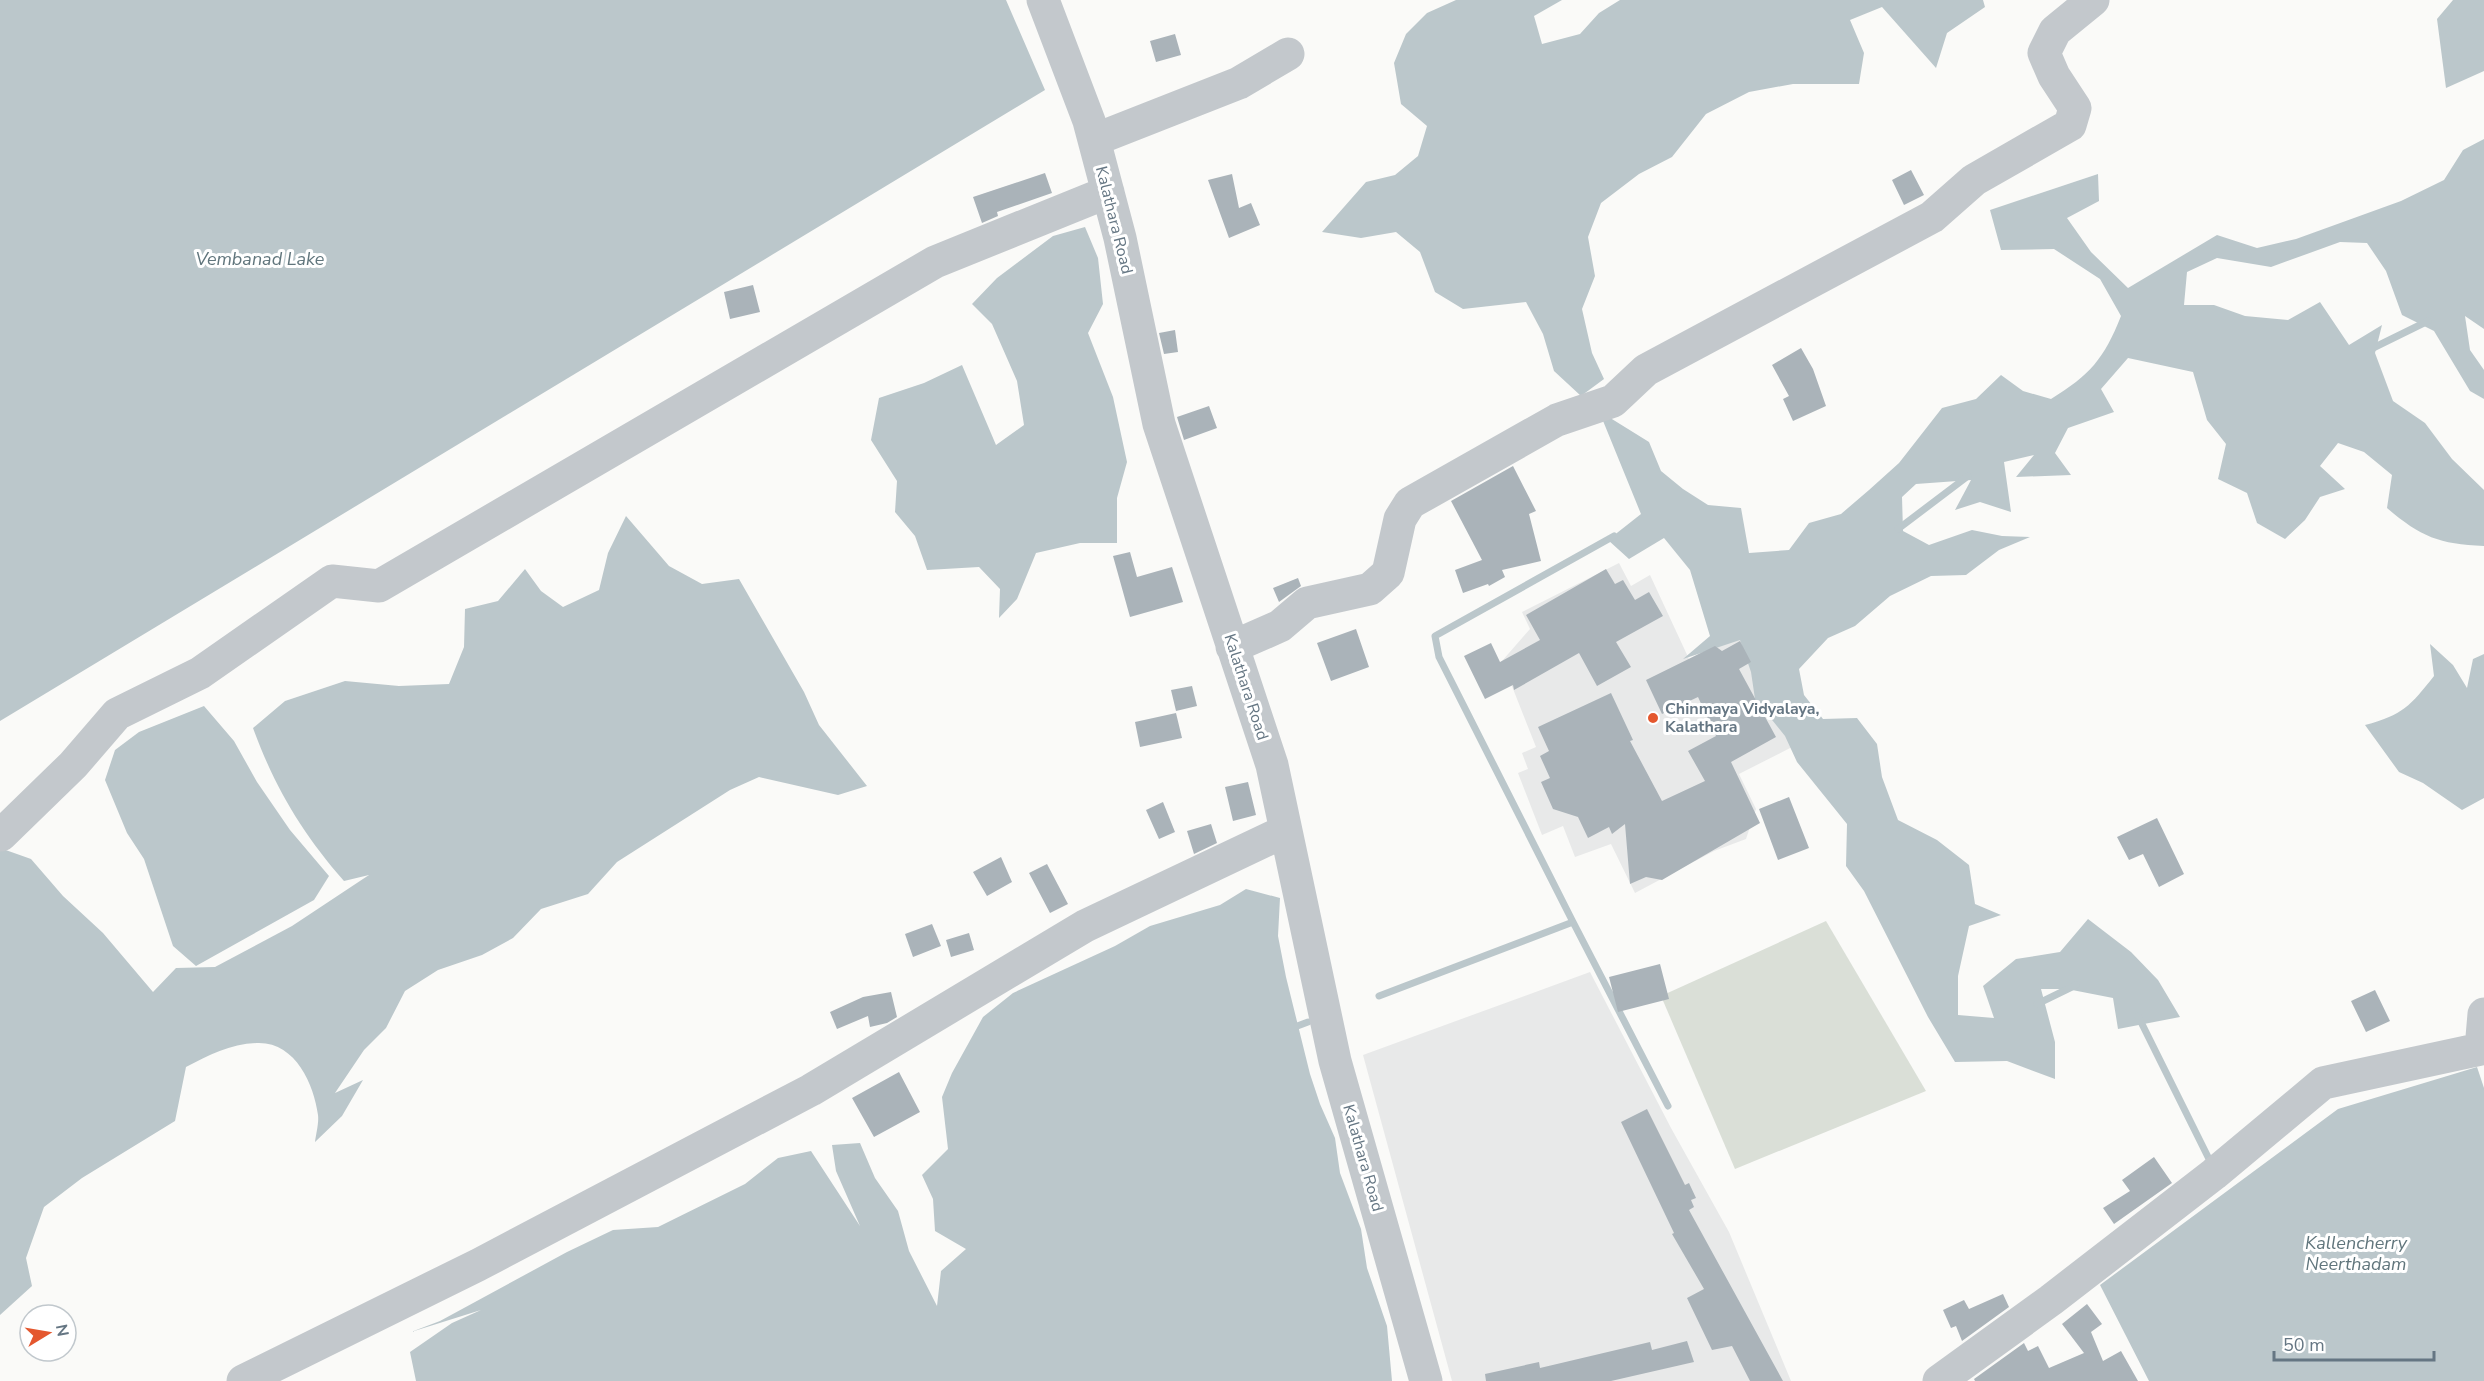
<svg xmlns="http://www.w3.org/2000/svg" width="2484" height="1381" font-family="'Nunito Sans',sans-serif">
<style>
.built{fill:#e8e9e9}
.green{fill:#dadfd7}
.water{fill:#bbc7cb}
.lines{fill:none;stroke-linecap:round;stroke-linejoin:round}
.stream{stroke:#bbc7cb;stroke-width:7}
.building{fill:#aab3b9}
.minor{stroke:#c3c8cc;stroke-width:33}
.poi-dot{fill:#e4572e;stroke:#fff;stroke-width:2}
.labels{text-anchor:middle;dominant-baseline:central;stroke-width:6;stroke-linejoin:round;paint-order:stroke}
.street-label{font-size:16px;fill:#657683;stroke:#fff}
.poi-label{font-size:16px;font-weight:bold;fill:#657683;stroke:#fff;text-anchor:start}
.water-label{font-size:18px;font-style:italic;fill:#60757c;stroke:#fff}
</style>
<rect width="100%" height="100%" fill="#fafaf8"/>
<!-- built -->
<path class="built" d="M1619 563 1631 586 1650 575 1689 659 1737 633 1796 745 1739 774 1756 809 1746 839 1714 851 1635 893 1611 844 1575 857 1563 826 1542 835 1518 773 1528 769 1522 753 1536 747 1502 661 1530 629 1522 612Z
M1590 972 1671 1128 1729 1232 1791 1381H1452L1363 1055Z"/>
<!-- green -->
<path class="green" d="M1826 921 1926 1091 1735 1169 1661 996Z"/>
<!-- water -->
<path class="water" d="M0 0H1006L1045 90 0 721Z
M1456 0H1562L1534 16 1542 44 1580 34 1599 13 1620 0H1983L1985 7 1947 33 1936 68 1882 7 1850 20 1864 53 1859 84H1793L1749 92 1706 114 1672 157 1639 174 1601 203 1588 237 1595 276 1582 309 1592 353 1604 379 1581 396 1554 371 1543 334 1526 302 1463 309 1435 292 1420 252 1396 232 1361 238 1322 232 1366 182 1395 175 1418 156 1427 126 1401 104 1394 63 1406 34 1427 13Z
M2453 0H2484V71L2446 88 2437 19Z
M2484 139V329L2465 316 2470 350 2484 370V399L2470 391 2434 331 2402 315 2386 271 2367 243 2340 242 2271 267 2217 258 2187 272 2184 305H2214L2245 316 2288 320 2320 302 2349 345 2382 325 2375 353 2393 401 2425 423 2452 459 2484 490V546C2439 544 2421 537 2387 508L2392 475 2364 452 2338 443 2320 466 2345 489 2320 497 2305 520 2285 539 2257 523 2247 493 2218 479 2226 444 2207 420 2193 372 2128 358 2101 389 2114 412 2068 428 2055 453 2071 475 2016 477 2034 455 2004 462 2011 512 1980 502 1955 510 1971 480 1916 484 1902 497 1903 531 1929 545 1972 530 2002 536 2030 537 1999 550 1966 575 1931 576 1890 596 1855 626 1828 638 1799 669 1804 695 1823 719 1857 718 1877 744 1882 777 1898 820 1937 840 1969 865 1975 904 2001 915 1969 926 1958 976V1015L1994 1018 1983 986 2016 959 2060 952 2088 919 2131 952 2158 980 2180 1017 2118 1029 2113 998 2067 989H2041L2055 1042V1079L2007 1061 1955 1062 1928 1017 1864 891 1846 866 1847 824 1797 762 1785 736 1755 699 1751 672 1740 640 1683 659 1710 636 1690 570 1664 538 1629 559 1608 540 1641 514 1599 411 1649 442 1661 471 1683 489 1708 505 1741 508 1749 553 1789 550 1809 523 1841 514 1869 490 1899 463 1942 408 1976 399 2001 375 2023 391 2051 399C2090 375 2104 359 2121 316L2100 279 2054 249 2001 250 1990 210 2098 174 2099 201 2067 218 2091 252 2128 288 2217 235 2257 248 2296 239 2401 201 2444 180 2463 150Z
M1085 227 1098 258 1103 304 1088 333 1113 397 1127 462 1117 498V543H1080L1036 553 1017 599 999 618 1000 589 979 567 927 570 915 536 895 512 897 481 871 440 879 398 924 383 962 365 996 445 1024 425 1017 381 992 324 972 304 997 278 1053 236Z
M626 516 669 566 702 584 739 579 804 692 819 725 867 786 838 795 759 777 730 790 617 862 588 894 541 909 513 938 482 955 438 970 405 991 386 1028 364 1050 335 1093 363 1080 342 1116 315 1142C316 1134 319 1123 318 1115 314 1085 296 1043 259 1043 232 1043 209 1055 186 1067L175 1121 82 1178 44 1207 26 1258 32 1286 0 1315V848L31 859 63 896 103 933 153 992 176 968 215 967 292 926 369 875 344 881C302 833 275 788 253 728L285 701 345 681 399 686 449 684 464 647 465 609 498 601 525 569 541 591 563 607 599 590 608 553Z
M2430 644 2453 665 2467 688 2473 659 2484 654V798L2462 810 2423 783 2399 772 2365 725C2403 715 2410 706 2434 676Z
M204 706 234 741 257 782 290 830 329 876 314 900 196 966 173 946 144 859 127 833 105 780 115 750 139 732Z
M1246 889 1280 898 1278 936 1286 977 1310 1074 1320 1104 1335 1138 1340 1173 1361 1229 1367 1268 1387 1326 1392 1381H416L410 1352 452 1323 481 1310 411 1332 440 1321 567 1252 613 1230 658 1227 745 1184 778 1158 811 1151 860 1226 836 1171 832 1145 860 1143 875 1178 898 1211 909 1251 937 1306 941 1271 966 1249 935 1231 933 1199 922 1175 948 1149 942 1097 952 1073 983 1017 1013 993 1115 946 1150 926 1220 905Z
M2477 1067 2484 1088V1381H2149L2100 1285 2338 1109Z"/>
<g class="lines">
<!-- stream -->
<path class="stream" d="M2371 349 2428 321
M1898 529 1968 476
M1575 926 1439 657 1435 636 1614 536
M1379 996 1573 922 1668 1106
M2037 1004 2076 985
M2138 1016 2212 1165
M1292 1028 1308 1022"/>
</g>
<!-- building -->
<path class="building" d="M1175 34 1181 55 1156 62 1150 41Z
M1911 170 1924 195 1904 205 1892 180Z
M1045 173 1052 193 997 212 998 216 982 223 973 197Z
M1232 174 1239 208 1251 203 1260 225 1229 238 1208 180Z
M753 285 760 312 730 319 724 292Z
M1175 330 1178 352 1164 354 1159 333Z
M1801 348 1813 369 1826 406 1793 421 1783 399 1789 396 1772 365Z
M1209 406 1217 428 1184 440 1177 417Z
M1513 466 1536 511 1529 514 1541 561 1502 570 1505 577 1489 586 1488 584 1463 593 1455 570 1482 560 1451 501Z
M1130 552 1137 577 1172 567 1183 602 1130 617 1113 556Z
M1606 569 1615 584 1623 580 1635 600 1649 592 1663 616 1616 642 1631 667 1597 686 1579 653 1514 690 1513 685 1485 699 1464 656 1491 643 1500 662 1540 640 1526 615Z
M1298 578 1301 586 1279 602 1273 588Z
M1356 629 1369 667 1331 681 1317 643Z
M1740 641 1751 662 1739 669 1776 737 1731 762 1760 823 1662 880 1646 877 1630 884 1625 824 1612 834 1609 827 1588 838 1578 817 1553 809 1541 782 1550 778 1540 756 1549 751 1538 727 1611 693 1633 740 1630 741 1662 801 1705 781 1688 751 1716 736 1698 697 1662 714 1646 680 1715 646 1722 651Z
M1192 686 1197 706 1176 711 1171 690Z
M1176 713 1182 738 1140 747 1135 722Z
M1248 782 1256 815 1233 821 1225 787Z
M1789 797 1809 848 1778 860 1759 809Z
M1163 802 1175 832 1159 839 1146 810Z
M2157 818 2184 874 2159 887 2143 854 2129 860 2117 837Z
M1211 824 1217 843 1194 854 1187 831Z
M1001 857 1012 882 987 896 973 872Z
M1047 864 1068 904 1050 913 1029 873Z
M932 924 941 946 913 957 905 934Z
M969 933 974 950 951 957 946 940Z
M1660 964 1669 999 1618 1012 1609 977Z
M2375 990 2390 1021 2366 1032 2351 1001Z
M891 992 897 1017 887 1023 870 1027 868 1016 837 1029 830 1012 863 997Z
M899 1072 920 1112 874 1137 852 1098Z
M1647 1109 1685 1185 1689 1183 1696 1198 1691 1200 1694 1207 1689 1210 1783 1381H1750L1732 1346 1712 1350 1687 1298 1704 1289 1672 1234 1674 1233 1621 1122Z
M2154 1157 2172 1183 2114 1224 2103 1208 2130 1191 2122 1180Z
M2003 1294 2009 1307 1962 1341 1956 1326 1951 1328 1943 1310 1964 1300 1969 1309Z
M2087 1304 2102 1324 2091 1332 2103 1361 2121 1351 2138 1381H1975L1974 1379 2024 1343 2028 1351 2038 1346 2049 1368 2084 1353 2062 1324Z
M1687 1341 1694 1362 1611 1381H1486L1485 1374 1539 1362 1540 1368 1650 1342 1652 1350Z"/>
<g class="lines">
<!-- minor -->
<path class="minor" d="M1043 0 1089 121 1120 238 1159 424 1272 765 1335 1061 1426 1381
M1094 140 1239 83 1288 54
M1232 647 1280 626 1307 603 1370 589 1388 573 1400 519 1410 503 1557 420 1613 401 1646 370 1932 217 1974 180 2070 125 2075 108 2054 76 2044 53 2055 31 2093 0
M1 835 73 765 117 714 200 673 332 581 379 586 935 262 1108 192
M243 1381 478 1265 811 1090 1085 926 1285 831
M1939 1381 2051 1300 2214 1174 2323 1083 2481 1049 2484 1014"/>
</g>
<!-- markers -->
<circle class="poi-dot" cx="1653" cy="718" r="6"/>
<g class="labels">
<!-- street labels -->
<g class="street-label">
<text transform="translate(1114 220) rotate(76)">Kalathara Road</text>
<text transform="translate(1246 687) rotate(72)">Kalathara Road</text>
<text transform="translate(1363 1158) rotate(74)">Kalathara Road</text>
</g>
<!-- poi labels -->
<g class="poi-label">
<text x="1665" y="709">Chinmaya Vidyalaya,<tspan x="1665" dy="18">Kalathara</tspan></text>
</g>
<!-- water labels -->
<g class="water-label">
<text x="260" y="259">Vembanad Lake</text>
<text x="2356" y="1243">Kallencherry<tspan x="2356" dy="21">Neerthadam</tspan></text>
</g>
</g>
<!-- north arrow -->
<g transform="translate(48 1333) rotate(79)"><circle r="28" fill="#ffffff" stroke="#c1c8cd" stroke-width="1.5"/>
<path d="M0-4.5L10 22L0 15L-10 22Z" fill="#e4572e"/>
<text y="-9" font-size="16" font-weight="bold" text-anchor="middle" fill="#657683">N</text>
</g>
<!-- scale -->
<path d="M2274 1351v9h160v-9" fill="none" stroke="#657683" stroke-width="3"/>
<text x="2283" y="1351" font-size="18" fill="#657683" stroke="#ffffff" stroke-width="4.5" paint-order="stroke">50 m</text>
</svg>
